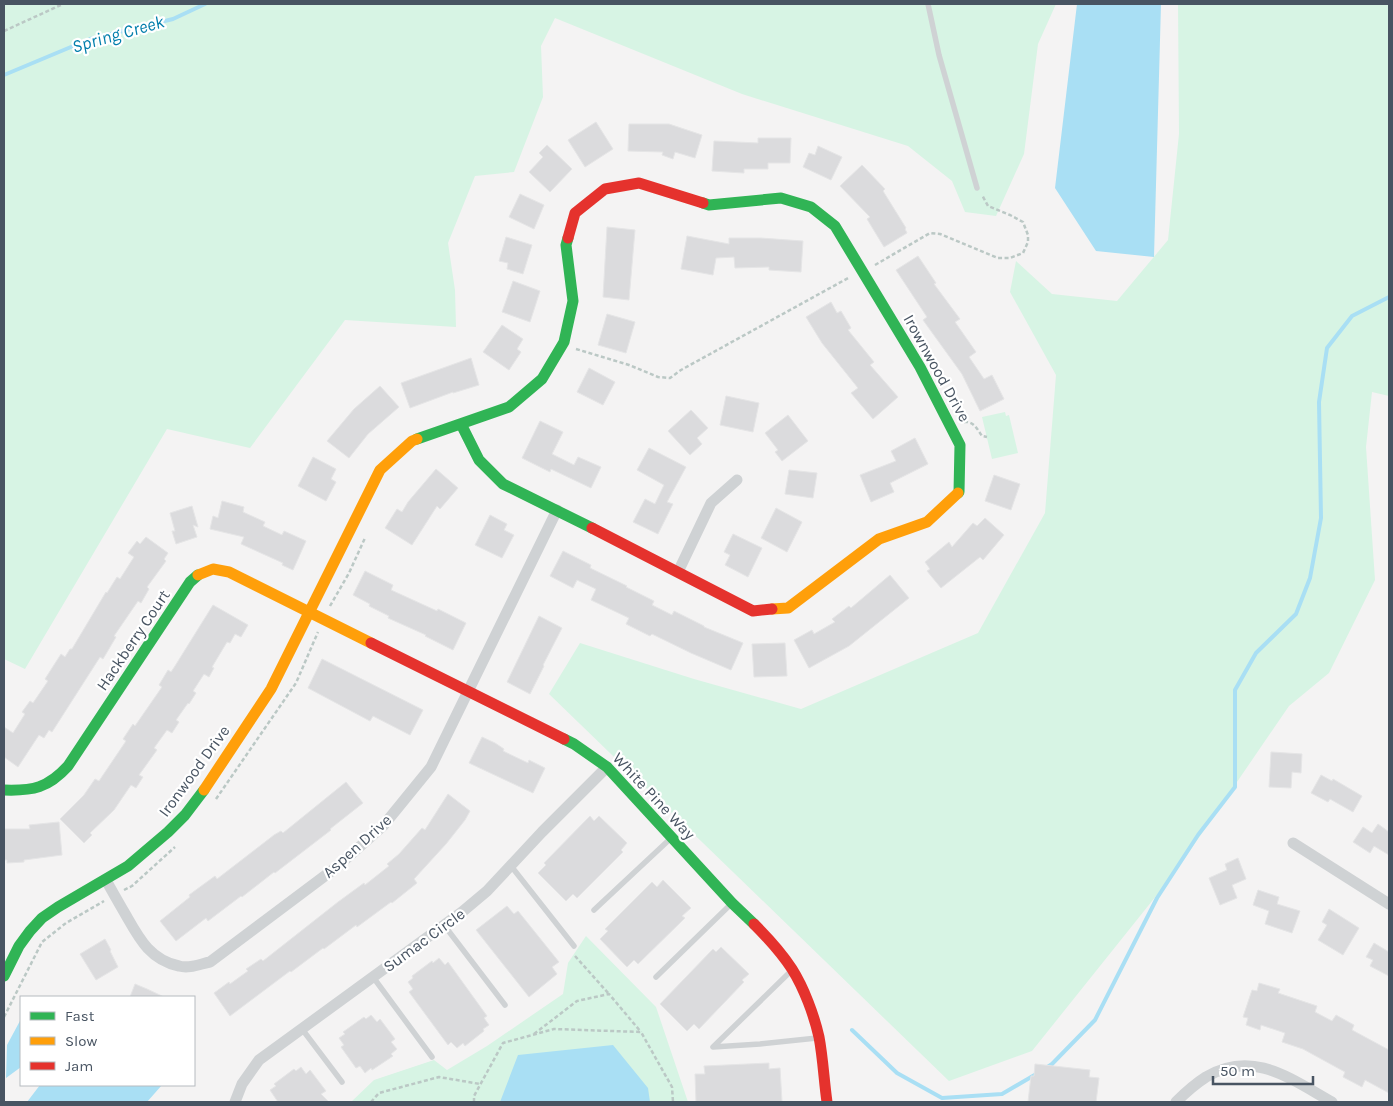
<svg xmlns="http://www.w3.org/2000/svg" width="1393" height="1106" font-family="Karla,sans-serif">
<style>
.green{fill:#d7f4e4}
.water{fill:#a9dff4}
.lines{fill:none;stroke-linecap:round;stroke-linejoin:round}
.stream{stroke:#a9dff4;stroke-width:4}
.building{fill:#dbdbdd;stroke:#e5e5e6}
.path{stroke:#bbc8c5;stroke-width:2.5;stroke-dasharray:4 2.5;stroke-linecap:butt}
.lane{stroke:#cfd2d4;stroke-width:5.5}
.street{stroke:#cfd2d4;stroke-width:11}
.fast{stroke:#30b455;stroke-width:11}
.slow{stroke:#ff9f0a;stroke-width:11}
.jam{stroke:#e5322d;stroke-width:11}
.labels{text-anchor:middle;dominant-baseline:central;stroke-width:4.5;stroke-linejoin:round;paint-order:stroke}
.street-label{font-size:16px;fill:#485462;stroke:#fff}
.water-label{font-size:18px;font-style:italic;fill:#027eac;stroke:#fff}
</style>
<rect width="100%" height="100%" fill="#f4f3f3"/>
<!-- green -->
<path class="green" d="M4 4H1056L1038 44 1024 154 996 216 965 212 952 181 908 146 742 94 555 18 541 46 543 97 514 172 475 176 448 243 455 290 456 327 345 320 250 448 167 429 25 669 4 659Z
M1178 4H1389V396L1372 392 1366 447 1375 580 1329 673 1289 706 1176 871 1032 1051 949 1081 549 694 580 643 694 679 801 709 978 633 1045 513 1056 375 1010 292 1016 261 1052 294 1117 301 1168 240 1179 134Z
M1005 412 1006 416 1009 415 1018 453 992 459 982 417Z
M586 936 656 1007 688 1102H351L374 1080 434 1060 447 1070 487 1046 563 994 568 963Z"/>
<!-- water -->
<path class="water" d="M1077 4H1161L1154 257 1096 251 1055 188Z
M21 1019V1067L6 1078 7 1045Z
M613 1045 648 1088 650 1102H500L518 1055Z
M40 1085H162L147 1102H27Z"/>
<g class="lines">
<!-- stream -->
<path class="stream" d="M4 75 90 39 173 19 205 4
M852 1030 897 1073 942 1098 1002 1094 1038 1073
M1046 1068 1052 1064 1095 1020 1157 898 1198 835 1235 787V690L1256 653 1296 614 1310 578 1321 518 1319 402 1327 348 1352 316 1389 297"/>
</g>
<!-- building -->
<path class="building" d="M596 122 613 149 585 167 568 140Z
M629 124H669L702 135 695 158 675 152 673 159 662 155 663 152 628 151Z
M758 138H791L790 163H768V169H744V173L712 171 714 141 758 143Z
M547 145 572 169 550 192 529 172 543 157 539 153Z
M818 146 842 157 831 180 803 167 809 153 815 155Z
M862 165 885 189 883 191 906 228 905 229 907 233 884 247 867 219 870 217 840 186Z
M520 194 544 205 534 229 509 217Z
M607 227 635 230 629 300 603 297Z
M687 236 729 244V238H761L803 241 801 272 769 270V267L735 268 734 257 716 258 713 275 681 269Z
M506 237 532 245 523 274 507 269 508 263 499 261Z
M918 256 936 283 934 284 960 319 955 322 976 352 969 357 984 379 992 375 1004 399 980 411 962 374 923 320 927 317 896 270Z
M513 281 540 291 530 322 502 312Z
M831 302 837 313 841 311 851 328 848 330 874 362 870 365 898 397 873 419 851 393 858 388 822 343 806 317Z
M607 314 635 322 626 353 598 345Z
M502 325 523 339 517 349 521 352 509 370 483 352Z
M471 358 479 385 453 393V392L410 408 401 383Z
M589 368 615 382 603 405 577 392Z
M380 386 399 407 368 434 349 458 327 441 354 409Z
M726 396 759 403 753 432 720 425Z
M691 410 708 428 697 438 702 444 690 455 668 431Z
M788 415 808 441 782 461 775 452 778 450 765 433Z
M540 421 563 432 552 454 574 465 578 457 601 467 591 488 551 469 550 472 522 458Z
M915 438 928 464 890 483 894 492 871 502 860 475 896 461 891 451Z
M649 448 686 467 667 502 673 504 658 534 633 522 645 499 655 504 664 485 637 470Z
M313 457 336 469 331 479 336 482 326 501 298 486Z
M436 469 458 488 440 509 437 506 412 545 385 528 397 509 402 512 408 502Z
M789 470 817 473 813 498 785 494Z
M994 475 1020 484 1011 510 985 501Z
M222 501 244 507 243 512 265 522 263 526 282 535 284 531 306 541 293 570 282 565 283 563 241 544 244 537 210 529 213 516 218 518Z
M192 506 198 527 193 525 197 537 176 544 172 531H175L170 513Z
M776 508 802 522 787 552 761 538Z
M490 515 507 524 504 530 514 535 502 558 475 545Z
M985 518 1004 535 983 560 980 557 941 588 927 571 930 569 925 562 949 542 952 547 973 523 977 526Z
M733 534 762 548 748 577 725 565 730 555 724 552Z
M146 537 168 553 164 559 166 561 147 587 149 589 141 603 138 601 114 636 116 637 103 659 100 657 52 732 49 730 44 738 39 735 18 767 4 757V727L13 733 25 714 22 712 30 701 33 703 48 681 45 679 61 654 65 657 70 649H72L106 592 107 593 117 577 120 579 134 557 128 553 137 541 140 544Z
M563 551 591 565 590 568 627 586 626 587 654 601 652 605 672 615 674 611 704 626V627L743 643 731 670 691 653 652 634 650 636 626 624 629 618 591 600 596 589 577 580 573 588 550 576Z
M365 571 393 585 391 590 437 611 438 609 466 623 453 650 425 636 426 635 388 618 389 616 369 606 370 604 353 595Z
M890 575 909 598 849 646 809 668 794 640 812 630 814 634 835 622 832 619 849 606 851 608Z
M213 605 248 625 241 637 235 634 230 643 227 642 212 667 214 668 209 677 204 674 193 691 196 693 189 704 188 703 176 720 179 722 172 733 167 730 154 748 157 750 139 775 143 777 136 788 131 785 114 810 90 833 92 835 84 843 60 819 84 795 95 779 99 781 126 741 123 739 133 724 135 726 162 687 159 685 168 670 171 672 175 666Z
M539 616 562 628 543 665 544 666 530 694 507 682Z
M785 643 787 676 754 677 752 644Z
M322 659 423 710 410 735 373 716 370 721 308 688Z
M482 737 495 743 504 749 503 751 528 763 529 760 545 768 533 793 469 763Z
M1271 752 1302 754 1301 773 1292 772 1291 788 1269 787Z
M1321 775 1332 781 1333 779 1362 796 1353 812 1330 799 1328 802 1311 793Z
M346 782 363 803 330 829 331 830 275 873 274 872 242 897 241 896 208 921 206 918 176 941 160 921 190 897 189 895 215 876 217 879 274 835 281 831 283 833Z
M448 794 470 811 465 820 446 844 414 879 417 883 392 903 391 902 357 927 356 925 324 949 323 948 291 972 290 971 230 1016 214 993 229 982 230 984 248 971 246 969 261 959 263 961 338 902 364 883 365 885 389 866 387 864 399 854 422 828 425 830Z
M590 816 594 821 599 816 627 843 621 850 623 852 577 898 573 894 566 901 538 873 546 865 544 863Z
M59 822 62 855 24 860V862L7 863V860H4V829H30L29 825Z
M1378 824 1389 832V855L1374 846 1370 853 1353 842 1363 827 1372 833Z
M1238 858 1246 879 1232 885 1237 898 1220 905 1209 878 1227 870 1225 864Z
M663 880 691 908 682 916 685 918 638 964 634 960 627 967 600 939 608 931 605 929 652 882 657 887Z
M1258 890 1279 897 1277 904 1300 911 1292 933 1265 924 1269 911 1253 905Z
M507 906 514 914 518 911 559 962 552 967 557 974 529 997 476 930Z
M1329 909 1359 928 1343 955 1318 940 1327 925 1322 922Z
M105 939 111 950 110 951 118 967 96 980 80 954Z
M1374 943 1389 952V976L1370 966 1373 960 1366 957Z
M721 947 749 974 742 980 744 982 699 1029 694 1024 687 1031 660 1004 713 949 716 952Z
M439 958 445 965 448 962 487 1016 484 1018 489 1025 483 1029 484 1031 465 1046 463 1043 457 1048 451 1042 448 1045 409 992 413 989 408 982 413 978 412 976 432 961 433 963Z
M1259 983 1280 989 1278 993 1317 1006 1315 1012 1332 1021 1336 1015 1354 1025 1352 1030 1389 1050V1093L1365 1080 1362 1087 1343 1077 1345 1072 1303 1049 1282 1042 1285 1033 1261 1025 1260 1030 1246 1025 1248 1018 1243 1017 1252 990 1257 991Z
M135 984 147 989 164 997H130Z
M371 1015 377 1022 380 1019 395 1039 391 1042 397 1049 391 1054 393 1056 372 1070 371 1068 365 1073 360 1066 356 1068 341 1047 344 1045 339 1038 345 1034 343 1032 364 1017 366 1019Z
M769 1063V1069L780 1068 782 1102H696L695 1074H705L704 1066Z
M1035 1064 1090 1070 1089 1077 1099 1078 1096 1102H1028L1031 1076H1034Z
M301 1067 306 1074 310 1070 326 1091 321 1094 329 1102H278L270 1090 276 1086 274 1084 294 1069 296 1071Z"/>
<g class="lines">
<!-- path -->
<path class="path" d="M4 31 63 4
M875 265 930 233 940 234 998 258H1010L1023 253 1028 242V235L1023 222 1010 215 988 206 982 195
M576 349 629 365 658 377 670 378 681 370 850 277
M964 422C974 421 977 429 982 436L987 437
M330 606 349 573 365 538
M216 799 296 683 318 632
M124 890 132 886 175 847
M575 956 609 994
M4 1017 42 942 66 923 104 901
M534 1034 577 1001 609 994 641 1032
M371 1102 379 1093 439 1077 480 1084
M474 1102V1096L503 1043 554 1029 641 1032 672 1087 673 1102"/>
<!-- lane -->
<path class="lane" d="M928 4 939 55 977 188
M511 866 574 946
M594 910 670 839
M444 925 505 1005
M791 971 713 1047 760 1044 817 1038
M373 977 432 1057
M656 977 730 905
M302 1029 342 1082"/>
<!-- street -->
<path class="street" d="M678 572 711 503 737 480
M1293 843 1389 904
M106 880C113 893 120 905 127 917 140 940 151 960 179 966 189 969 200 964 210 962L338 866 383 826 431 767 557 510
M235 1102 242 1084 259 1060 462 912 487 891 542 832 607 767
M1176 1102C1185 1093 1195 1084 1206 1077 1253 1049 1291 1079 1332 1102"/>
<!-- fast -->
<path class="fast" d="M703 203 709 205 781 198 811 207 835 226 920 367 960 445 959 492 958 493
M461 424 479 460 503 484 592 528
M417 439 509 407 542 379 564 342 573 301 566 245 568 238
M564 739 574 744 607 767 732 903 754 924
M4 790C33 791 48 788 68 766L190 582 198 575
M4 976 19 946 30 931 42 918 58 907 128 866 168 832 185 815 204 790"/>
<!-- slow -->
<path class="slow" d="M198 575 213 569 229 572 371 643
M772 609 788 608 879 539 927 522 958 493
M204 790 271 689 380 470 412 441 417 439"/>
<!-- jam -->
<path class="jam" d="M568 238 575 213 605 189 639 183 703 203
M592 528 753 611 772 609
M371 643 564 739
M754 924C768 938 781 952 792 969 804 988 814 1015 819 1037 823 1058 824 1081 827 1102"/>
</g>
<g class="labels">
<!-- street labels -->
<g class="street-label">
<text transform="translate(937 368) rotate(61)">Irownwood Drive</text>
<text transform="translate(133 640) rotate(-56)">Hackberry Court</text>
<text transform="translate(194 771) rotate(-54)">Ironwood Drive</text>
<text transform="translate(654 796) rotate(47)">White Pine Way</text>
<text transform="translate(357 846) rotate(-42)">Aspen Drive</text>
<text transform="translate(424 940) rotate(-36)">Sumac Circle</text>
</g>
<!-- water labels -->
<g class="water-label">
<text transform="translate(118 34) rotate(-16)">Spring Creek</text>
</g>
</g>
<!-- border -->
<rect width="1393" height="1106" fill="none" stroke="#485462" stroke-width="10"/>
<!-- legend -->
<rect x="20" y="996" width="175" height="90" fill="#ffffff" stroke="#b6bbc0"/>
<rect x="30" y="1012" width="25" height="8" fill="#30b455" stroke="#b6bbc0"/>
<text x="65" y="1021" font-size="15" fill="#485462">Fast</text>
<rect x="30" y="1037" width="25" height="8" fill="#ff9f0a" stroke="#b6bbc0"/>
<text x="65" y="1046" font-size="15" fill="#485462">Slow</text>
<rect x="30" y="1062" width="25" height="8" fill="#e5322d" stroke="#b6bbc0"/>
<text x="65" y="1071" font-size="15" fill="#485462">Jam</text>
<!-- scale -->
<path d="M1213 1076v8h100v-8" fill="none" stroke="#485462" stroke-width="2.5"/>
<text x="1220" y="1076" font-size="15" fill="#485462" stroke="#ffffff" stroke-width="4" paint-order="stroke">50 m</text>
</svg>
